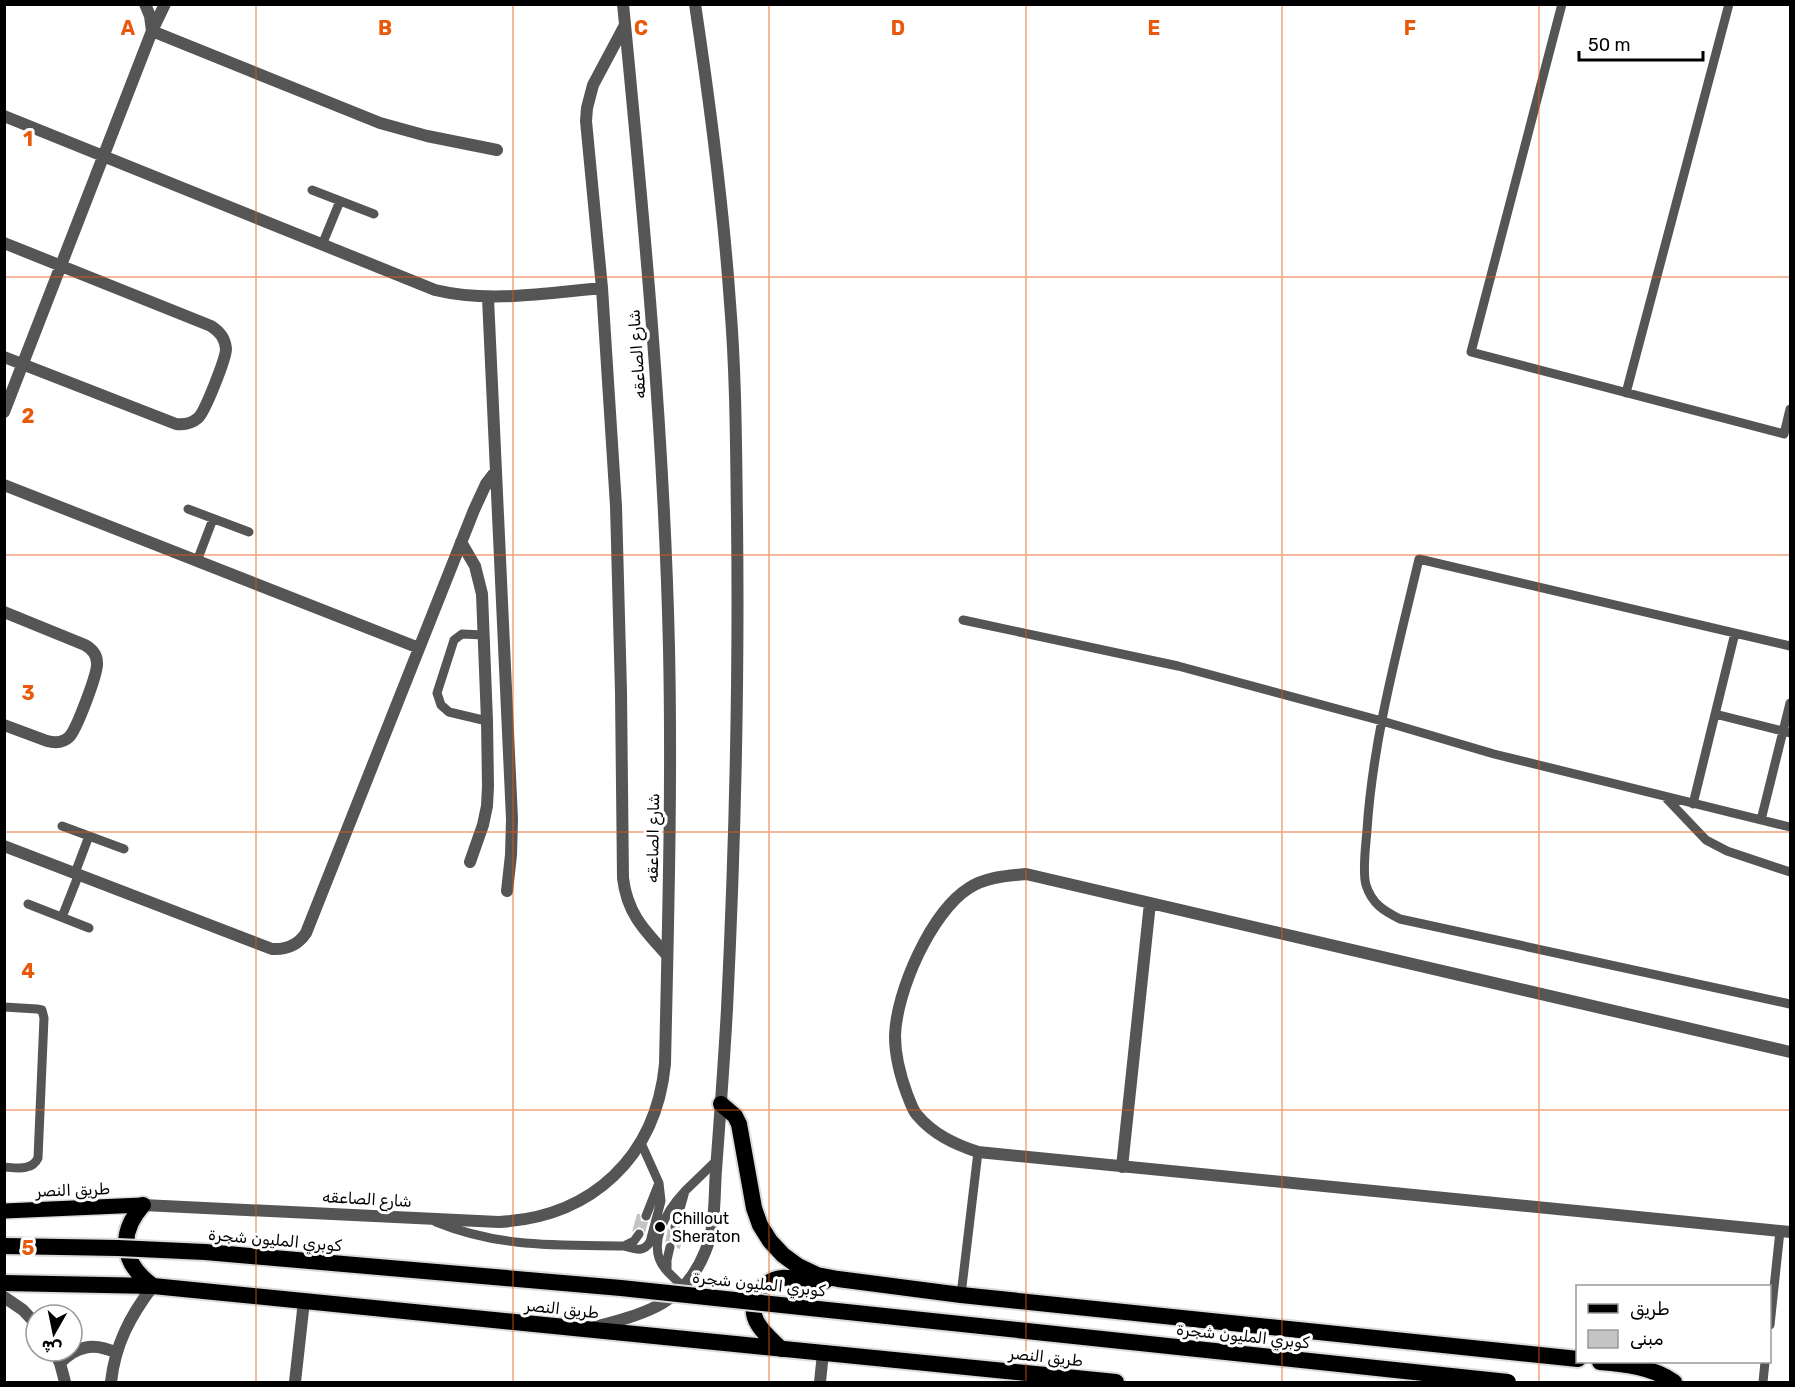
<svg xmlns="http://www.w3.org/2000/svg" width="1795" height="1387" font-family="Rubik,'Noto Sans Arabic',sans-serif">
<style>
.building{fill:#c4c4c4}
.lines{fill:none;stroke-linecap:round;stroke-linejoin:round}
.primary-casing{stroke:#dbdbdb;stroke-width:18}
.trunk-casing{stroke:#dbdbdb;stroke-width:20}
.service{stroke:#555;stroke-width:9}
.minor{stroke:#555;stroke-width:12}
.tertiary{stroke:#555;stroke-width:12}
.primary{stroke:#000;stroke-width:15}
.trunk{stroke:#000;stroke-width:16}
.trunk-bridge-casing{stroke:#dbdbdb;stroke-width:20;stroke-linecap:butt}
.trunk-bridge{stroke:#000;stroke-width:16}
.grid{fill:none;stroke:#e8590c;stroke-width:1.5;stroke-opacity:0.55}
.poi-dot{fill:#000;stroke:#fff;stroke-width:2}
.labels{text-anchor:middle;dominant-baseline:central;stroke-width:6;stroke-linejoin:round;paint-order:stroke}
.street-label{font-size:16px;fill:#000;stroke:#fff}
.poi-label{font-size:16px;fill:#000;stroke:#fff;text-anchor:start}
.grid-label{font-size:20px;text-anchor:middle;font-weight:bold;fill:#e8590c;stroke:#fff;stroke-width:6;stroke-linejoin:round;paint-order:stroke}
</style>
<rect width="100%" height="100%" fill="#fff"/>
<!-- building -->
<path class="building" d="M637 1214H640L641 1221 648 1222 645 1233 643 1229 639 1227 632 1232Z
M668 1228 674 1234 679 1232 682 1228H684L680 1249 677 1248 676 1244 672 1241H667L665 1243Z"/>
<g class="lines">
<defs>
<path id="primary" d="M4 1211 143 1205"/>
<path id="trunk" d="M721 1104 735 1116 739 1124 754 1208 760 1225 770 1241 783 1255 798 1266 817 1275 838 1279 961 1295 1578 1359
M143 1205C117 1234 122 1264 153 1286
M4 1283 153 1286 1116 1382
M781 1349C773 1341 763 1333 758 1324 746 1305 760 1280 782 1278 790 1277 798 1280 806 1281 812 1282 819 1281 825 1281
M1600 1362C1626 1364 1652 1367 1674 1382"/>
</defs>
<!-- primary casing -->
<use href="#primary" class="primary-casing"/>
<!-- trunk casing -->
<use href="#trunk" class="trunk-casing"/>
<!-- service -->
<path class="service" d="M1562 4 1471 352 1784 434 1790 409
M312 190 374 214
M322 245 340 201
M1626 393 1729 4
M188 509 249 532
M197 561 213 519
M963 620 1178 666 1382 721 1494 754 1790 827
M484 635 462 634 454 640 437 693 441 705 449 712 487 721
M1790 646 1419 559C1398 648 1373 738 1367 830 1366 844 1362 872 1366 885 1372 904 1384 911 1400 919L1790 1004
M1715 714 1790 733
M1666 798 1706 840 1727 851 1790 872
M1693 804 1735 633
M1761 820 1790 703
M62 826 124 849
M75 873 89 836
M28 904 89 928
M62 917 79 874
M4 1007 37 1009 42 1010 44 1018 38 1158C32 1171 17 1168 4 1167
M641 1143 659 1183 646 1216
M436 1222C500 1248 557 1245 624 1246L634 1241 639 1234
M675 1227 685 1191 717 1160
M624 1246C635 1249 643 1253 650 1242L661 1201 659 1183
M670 1247 667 1260V1271L683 1287
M667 1271C644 1247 667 1210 685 1191
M961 1295 978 1152
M1770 1325 1780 1231
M1763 1382 1765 1362"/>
<!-- minor -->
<path class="minor" d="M145 4 150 16 152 31
M625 25 593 85 587 108 586 121 602 288 616 506 621 692 623 878C627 913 644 930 667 955
M152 31 380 123 427 136 497 150
M4 116 435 290C489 303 546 293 602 288
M4 243 211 326C220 332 225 338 226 349 226 358 205 412 198 418 191 424 184 425 176 424L4 357
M488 298 512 819 511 855 507 891
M4 412 152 31 165 4
M4 485 419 648
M461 542 475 566 482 594 487 721 488 786 487 806 483 825 470 862
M4 612 85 645C92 649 97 655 97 663 98 673 76 731 69 737 63 743 55 743 47 741L4 725
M4 846 272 949C287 950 298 945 306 933L474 510 486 484 496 471
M1790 1052 1026 874C1006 876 986 877 969 888 931 912 896 992 895 1036 895 1057 900 1075 907 1094 910 1101 912 1109 917 1115 933 1134 954 1144 978 1152L1790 1232
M1122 1167 1150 903
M4 1297 23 1310 36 1324
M54 1351 60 1363 65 1382
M60 1363C76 1346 94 1342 116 1353
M111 1382C115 1345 130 1316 153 1286
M295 1382 304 1301
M820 1382 823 1353"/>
<!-- tertiary -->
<path class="tertiary" d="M143 1205 499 1222C592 1217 656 1157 665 1064 668 925 672 787 669 648 664 433 644 219 623 4
M595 1327C643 1314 684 1305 705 1252 716 1227 714 1197 716 1170 720 1116 724 1063 727 1009 735 846 739 683 737 520 736 447 736 375 730 303 723 203 710 104 695 4"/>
<!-- primary -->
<use href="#primary" class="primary"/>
<!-- trunk -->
<use href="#trunk" class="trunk"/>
<defs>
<path id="trunk-bridge" d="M4 1246 118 1248 205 1252 621 1288 1508 1382"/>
</defs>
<!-- trunk-bridge casing -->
<use href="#trunk-bridge" class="trunk-bridge-casing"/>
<!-- trunk-bridge -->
<use href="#trunk-bridge" class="trunk-bridge"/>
</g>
<!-- grid -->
<path class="grid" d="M256 4V1382M513 4V1382M769 4V1382M1026 4V1382M1282 4V1382M1539 4V1382M4 277H1790M4 555H1790M4 832H1790M4 1110H1790"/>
<!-- markers -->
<circle class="poi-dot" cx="660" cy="1227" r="6"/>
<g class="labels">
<!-- street labels -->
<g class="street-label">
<text transform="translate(637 354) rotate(-94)">شارع الصاعقه</text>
<text transform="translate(653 838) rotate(-89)">شارع الصاعقه</text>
<text transform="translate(73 1190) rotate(-2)">طريق النصر</text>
<text transform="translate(367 1199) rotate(3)">شارع الصاعقه</text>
<text transform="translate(275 1240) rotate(5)">كوبري المليون شجرة</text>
<text transform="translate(759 1284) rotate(6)">كوبري المليون شجرة</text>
<text transform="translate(562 1309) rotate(6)">طريق النصر</text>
<text transform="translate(1243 1336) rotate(6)">كوبري المليون شجرة</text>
<text transform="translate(1046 1357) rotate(6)">طريق النصر</text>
</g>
<!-- poi labels -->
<g class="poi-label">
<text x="672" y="1218">Chillout<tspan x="672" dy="18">Sheraton</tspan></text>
</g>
</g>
<g class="grid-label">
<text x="128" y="35">A</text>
<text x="385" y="35">B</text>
<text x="641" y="35">C</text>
<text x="898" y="35">D</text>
<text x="1154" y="35">E</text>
<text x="1410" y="35">F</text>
<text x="28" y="146">1</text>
<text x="28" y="423">2</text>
<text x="28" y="700">3</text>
<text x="28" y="978">4</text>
<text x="28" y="1255">5</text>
</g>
<!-- border -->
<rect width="1795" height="1387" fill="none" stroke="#000000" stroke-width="12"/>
<!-- legend -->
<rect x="1576" y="1285" width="195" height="78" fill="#ffffff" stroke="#999999" stroke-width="1.5"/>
<rect x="1588" y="1304" width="30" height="9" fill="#000000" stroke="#999999" stroke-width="1.5"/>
<text x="1630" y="1315" font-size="18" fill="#000000">طريق</text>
<rect x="1588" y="1330" width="30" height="18" fill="#c4c4c4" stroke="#999999" stroke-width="1.5"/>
<text x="1630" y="1345" font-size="18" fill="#000000">مبنى</text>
<!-- north arrow -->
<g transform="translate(54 1333) rotate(189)"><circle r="28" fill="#ffffff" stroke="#999999" stroke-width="1.5"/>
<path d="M0-4.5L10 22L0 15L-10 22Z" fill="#000000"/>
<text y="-9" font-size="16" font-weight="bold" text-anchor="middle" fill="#000000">ش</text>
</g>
<!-- scale -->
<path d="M1579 51v9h124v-9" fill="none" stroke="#000000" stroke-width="3"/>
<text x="1588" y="51" font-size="18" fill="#000000" stroke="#ffffff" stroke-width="4.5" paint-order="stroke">50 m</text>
</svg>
